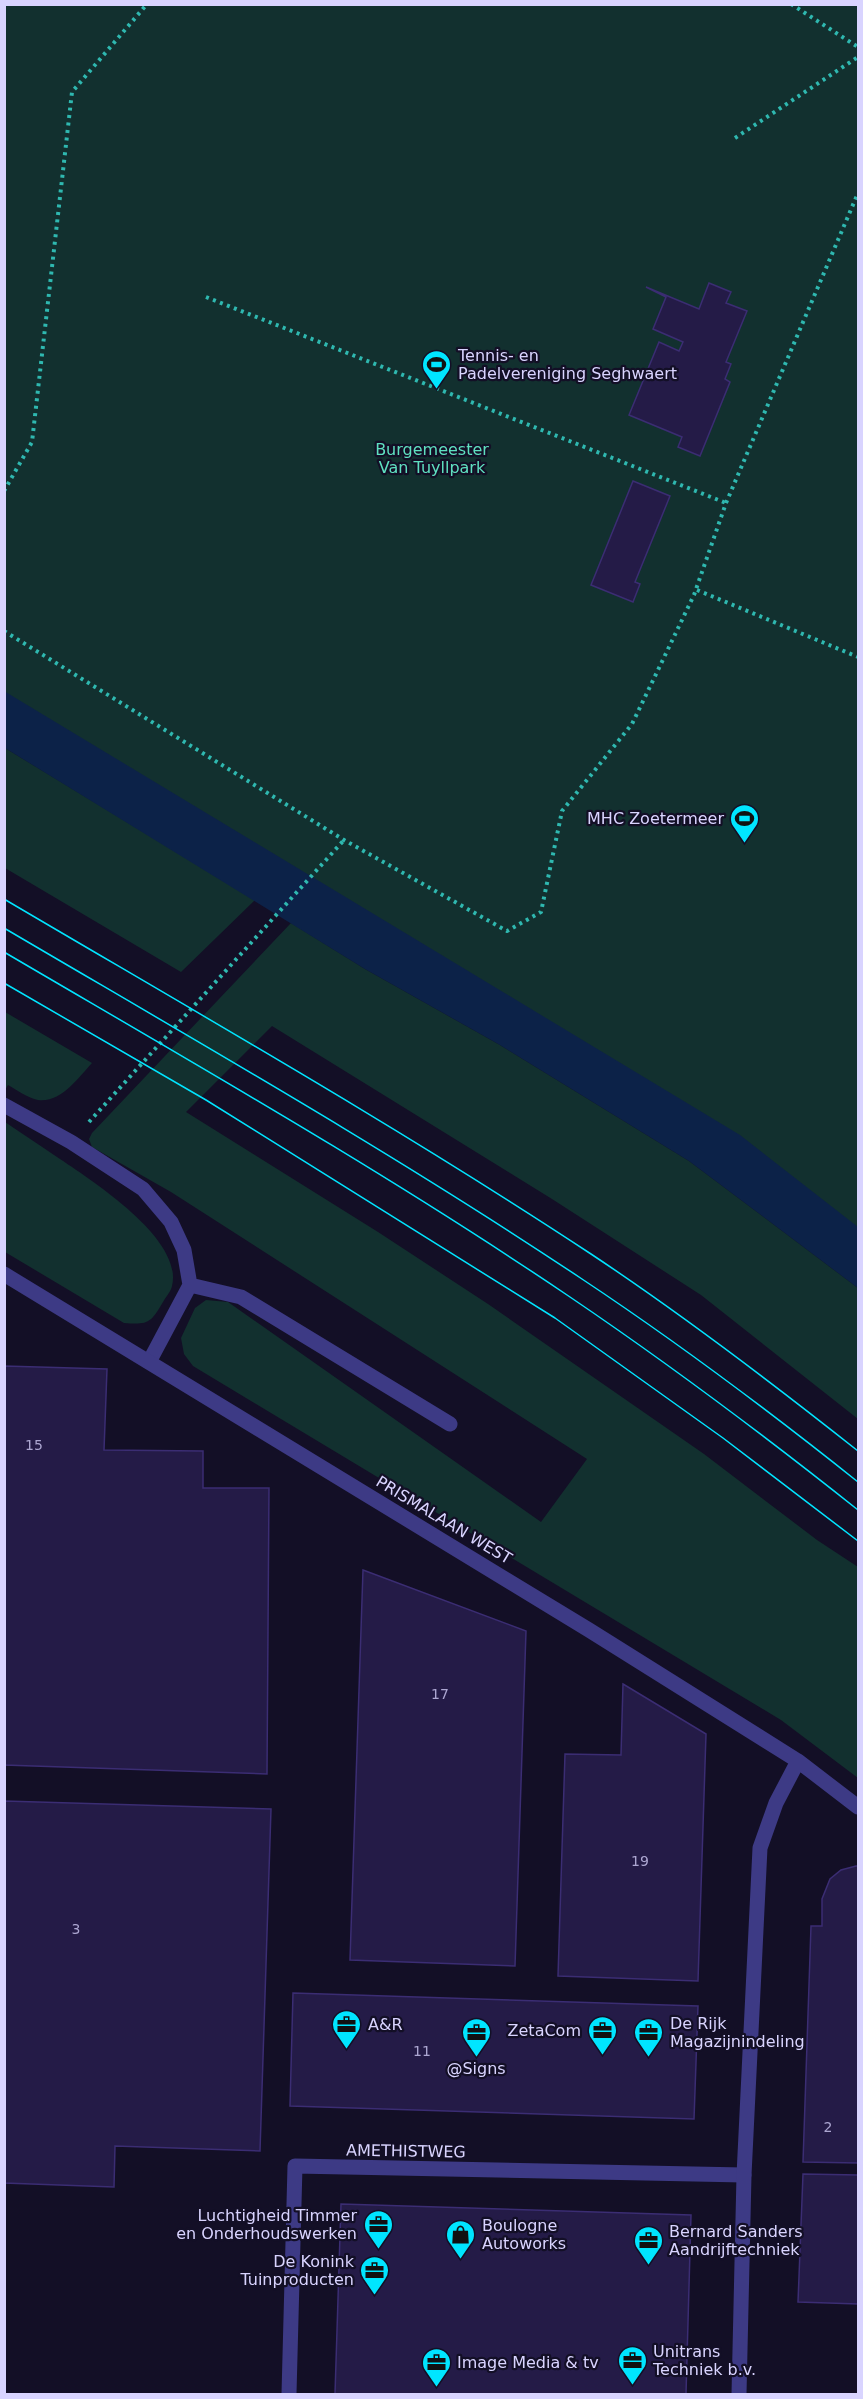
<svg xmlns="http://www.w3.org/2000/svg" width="863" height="2399" font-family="'DejaVu Sans',sans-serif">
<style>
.green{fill:#12302f}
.water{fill:#0c2248}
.building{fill:#241b47;stroke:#3b2d73;stroke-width:1.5}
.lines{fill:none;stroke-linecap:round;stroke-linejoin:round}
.path{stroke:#2fb8b0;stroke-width:4;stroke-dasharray:3 4.5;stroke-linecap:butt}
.service{stroke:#3d3a85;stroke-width:15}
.minor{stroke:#3d3a85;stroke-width:15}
.tram{stroke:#00e5ff;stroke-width:1.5}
.labels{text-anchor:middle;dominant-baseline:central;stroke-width:4.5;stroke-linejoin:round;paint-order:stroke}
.number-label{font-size:14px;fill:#aca6d1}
.poi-label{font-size:16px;fill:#d9d4ff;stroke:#130f26;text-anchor:start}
.park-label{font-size:16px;fill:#5fe0c0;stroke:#130f26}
.street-label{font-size:16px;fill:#d9d4ff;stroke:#130f26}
</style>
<rect width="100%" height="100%" fill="#130f26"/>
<!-- green -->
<path class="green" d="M4 5H858V1248L5 739Z
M4 748H5L255 900 181 972 5 868Z
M291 923 365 969 500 1045 689 1161 858 1288V1419L701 1295 552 1199 272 1026 186 1112 378 1232 488 1304 704 1454 817 1540 858 1567V1778L781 1720 193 1366 184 1354 181 1338 195 1308 206 1300 228 1302 541 1522 587 1459 171 1192 92 1147 89 1139 92 1133Z
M5 1012 92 1063C78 1078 61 1103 38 1100 28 1098 17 1090 8 1085L5 1090Z
M5 1122C21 1133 38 1144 54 1155 88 1178 184 1238 172 1286 171 1291 166 1297 163 1302 151 1323 148 1325 124 1323L5 1252Z"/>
<!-- water -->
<path class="water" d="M4 691 740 1135 858 1227V1288L689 1161 500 1045 365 969 5 748Z"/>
<!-- building -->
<path class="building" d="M709 283 731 292 726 303 747 311 726 362 731 364 725 379 730 382 700 456 678 447 682 437 629 415 659 342 679 351 683 342 653 329 666 297 646 287 699 309Z
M633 481 670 496 635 582 640 584 633 602 591 585Z
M4 1366 107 1369 104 1450 203 1451V1488H269L267 1774 4 1765Z
M363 1570 526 1631 515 1966 350 1960Z
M623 1684 706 1734 698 1981 558 1976 565 1754 621 1755Z
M4 1801 271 1809 260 2151 115 2146 114 2187 4 2183Z
M856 1866H858V2163L803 2162 811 1926H822V1899L830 1879 841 1870Z
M293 1993 698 2006 694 2119 290 2106Z
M803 2174 858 2175V2304L798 2302Z
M341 2204 691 2215 686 2394H335Z"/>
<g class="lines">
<!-- path -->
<path class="path" d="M791 4 858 47
M735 138 858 57
M206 297 726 503
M4 491 32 442 72 92 147 4
M697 590 858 657
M4 631 344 840 507 931 541 912 562 811 632 724 694 595 726 503 858 193
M89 1122 344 840"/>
<!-- service -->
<path class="service" d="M4 1105 71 1142 143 1189 171 1222 184 1250 190 1285 149 1362
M190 1285 241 1297 450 1424
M289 2394 295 2166 744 2175"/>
<!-- minor -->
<path class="minor" d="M4 1274 589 1630 798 1761 858 1807
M739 2394 744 2175 760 1848 776 1803 798 1761"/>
<!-- tram -->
<path class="tram" d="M4 899C201 1015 400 1128 591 1254 683 1315 771 1382 858 1451
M4 928C198 1042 395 1154 582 1279 677 1342 769 1411 858 1482
M4 952C195 1064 387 1173 570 1297 669 1364 765 1436 858 1510
M4 983 206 1100 555 1318 723 1438 858 1541"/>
</g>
<!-- icons -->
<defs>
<symbol id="stadium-pin" viewBox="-11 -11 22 30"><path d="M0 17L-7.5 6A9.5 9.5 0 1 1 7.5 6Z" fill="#00e5ff" stroke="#130f26"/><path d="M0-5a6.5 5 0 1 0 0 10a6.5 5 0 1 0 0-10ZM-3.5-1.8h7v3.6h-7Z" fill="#111"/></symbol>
<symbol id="office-pin" viewBox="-11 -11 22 30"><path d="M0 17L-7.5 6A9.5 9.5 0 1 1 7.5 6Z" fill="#00e5ff" stroke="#130f26"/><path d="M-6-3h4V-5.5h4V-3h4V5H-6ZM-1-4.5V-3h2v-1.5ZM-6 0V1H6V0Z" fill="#111"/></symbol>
<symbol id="shop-pin" viewBox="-11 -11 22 30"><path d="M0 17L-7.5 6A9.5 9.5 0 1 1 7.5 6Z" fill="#00e5ff" stroke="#130f26"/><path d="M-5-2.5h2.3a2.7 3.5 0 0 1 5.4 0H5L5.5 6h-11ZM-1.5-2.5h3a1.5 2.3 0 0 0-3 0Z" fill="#111"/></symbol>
</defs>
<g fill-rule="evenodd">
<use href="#stadium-pin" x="420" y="348" width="33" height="45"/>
<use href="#stadium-pin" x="728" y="802" width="33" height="45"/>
<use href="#office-pin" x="330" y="2008" width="33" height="45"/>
<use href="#office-pin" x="586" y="2014" width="33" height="45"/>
<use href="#office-pin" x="460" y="2016" width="33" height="45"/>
<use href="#office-pin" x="632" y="2016" width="33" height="45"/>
<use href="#office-pin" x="362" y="2208" width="33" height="45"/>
<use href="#shop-pin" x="444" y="2218" width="33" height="45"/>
<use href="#office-pin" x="632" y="2224" width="33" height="45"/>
<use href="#office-pin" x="358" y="2254" width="33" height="45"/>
<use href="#office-pin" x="616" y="2344" width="33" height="45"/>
<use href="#office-pin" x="420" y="2346" width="33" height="45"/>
</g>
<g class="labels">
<!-- number labels -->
<g class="number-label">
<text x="34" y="1445">15</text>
<text x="440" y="1694">17</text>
<text x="640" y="1861">19</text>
<text x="76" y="1929">3</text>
<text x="422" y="2051">11</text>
<text x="828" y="2127">2</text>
</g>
<!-- poi labels -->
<g class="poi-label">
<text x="458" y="355">Tennis- en<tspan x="458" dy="18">Padelvereniging Seghwaert</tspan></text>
<text x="724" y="818" text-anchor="end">MHC Zoetermeer</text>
<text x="670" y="2023">De Rijk<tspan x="670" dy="18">Magazijnindeling</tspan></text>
<text x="368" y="2024">A&amp;R</text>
<text x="581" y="2030" text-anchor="end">ZetaCom</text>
<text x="476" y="2068" text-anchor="middle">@Signs</text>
<text x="357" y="2215" text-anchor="end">Luchtigheid Timmer<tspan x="357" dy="18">en Onderhoudswerken</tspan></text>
<text x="482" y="2225">Boulogne<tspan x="482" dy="18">Autoworks</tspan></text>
<text x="669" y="2231">Bernard Sanders<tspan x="669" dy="18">Aandrijftechniek</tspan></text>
<text x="354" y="2261" text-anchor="end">De Konink<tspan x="354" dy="18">Tuinproducten</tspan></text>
<text x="653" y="2351">Unitrans<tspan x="653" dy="18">Techniek b.v.</tspan></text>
<text x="457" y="2362">Image Media &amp; tv</text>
</g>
<!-- park labels -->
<g class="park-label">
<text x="432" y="449">Burgemeester<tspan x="432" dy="18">Van Tuyllpark</tspan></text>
</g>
<!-- street labels -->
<g class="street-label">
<text transform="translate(444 1520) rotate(31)">PRISMALAAN WEST</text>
<text transform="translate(406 2151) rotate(1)">AMETHISTWEG</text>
</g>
</g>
<!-- border -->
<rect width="863" height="2399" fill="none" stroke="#d9d4ff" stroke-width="12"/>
</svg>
